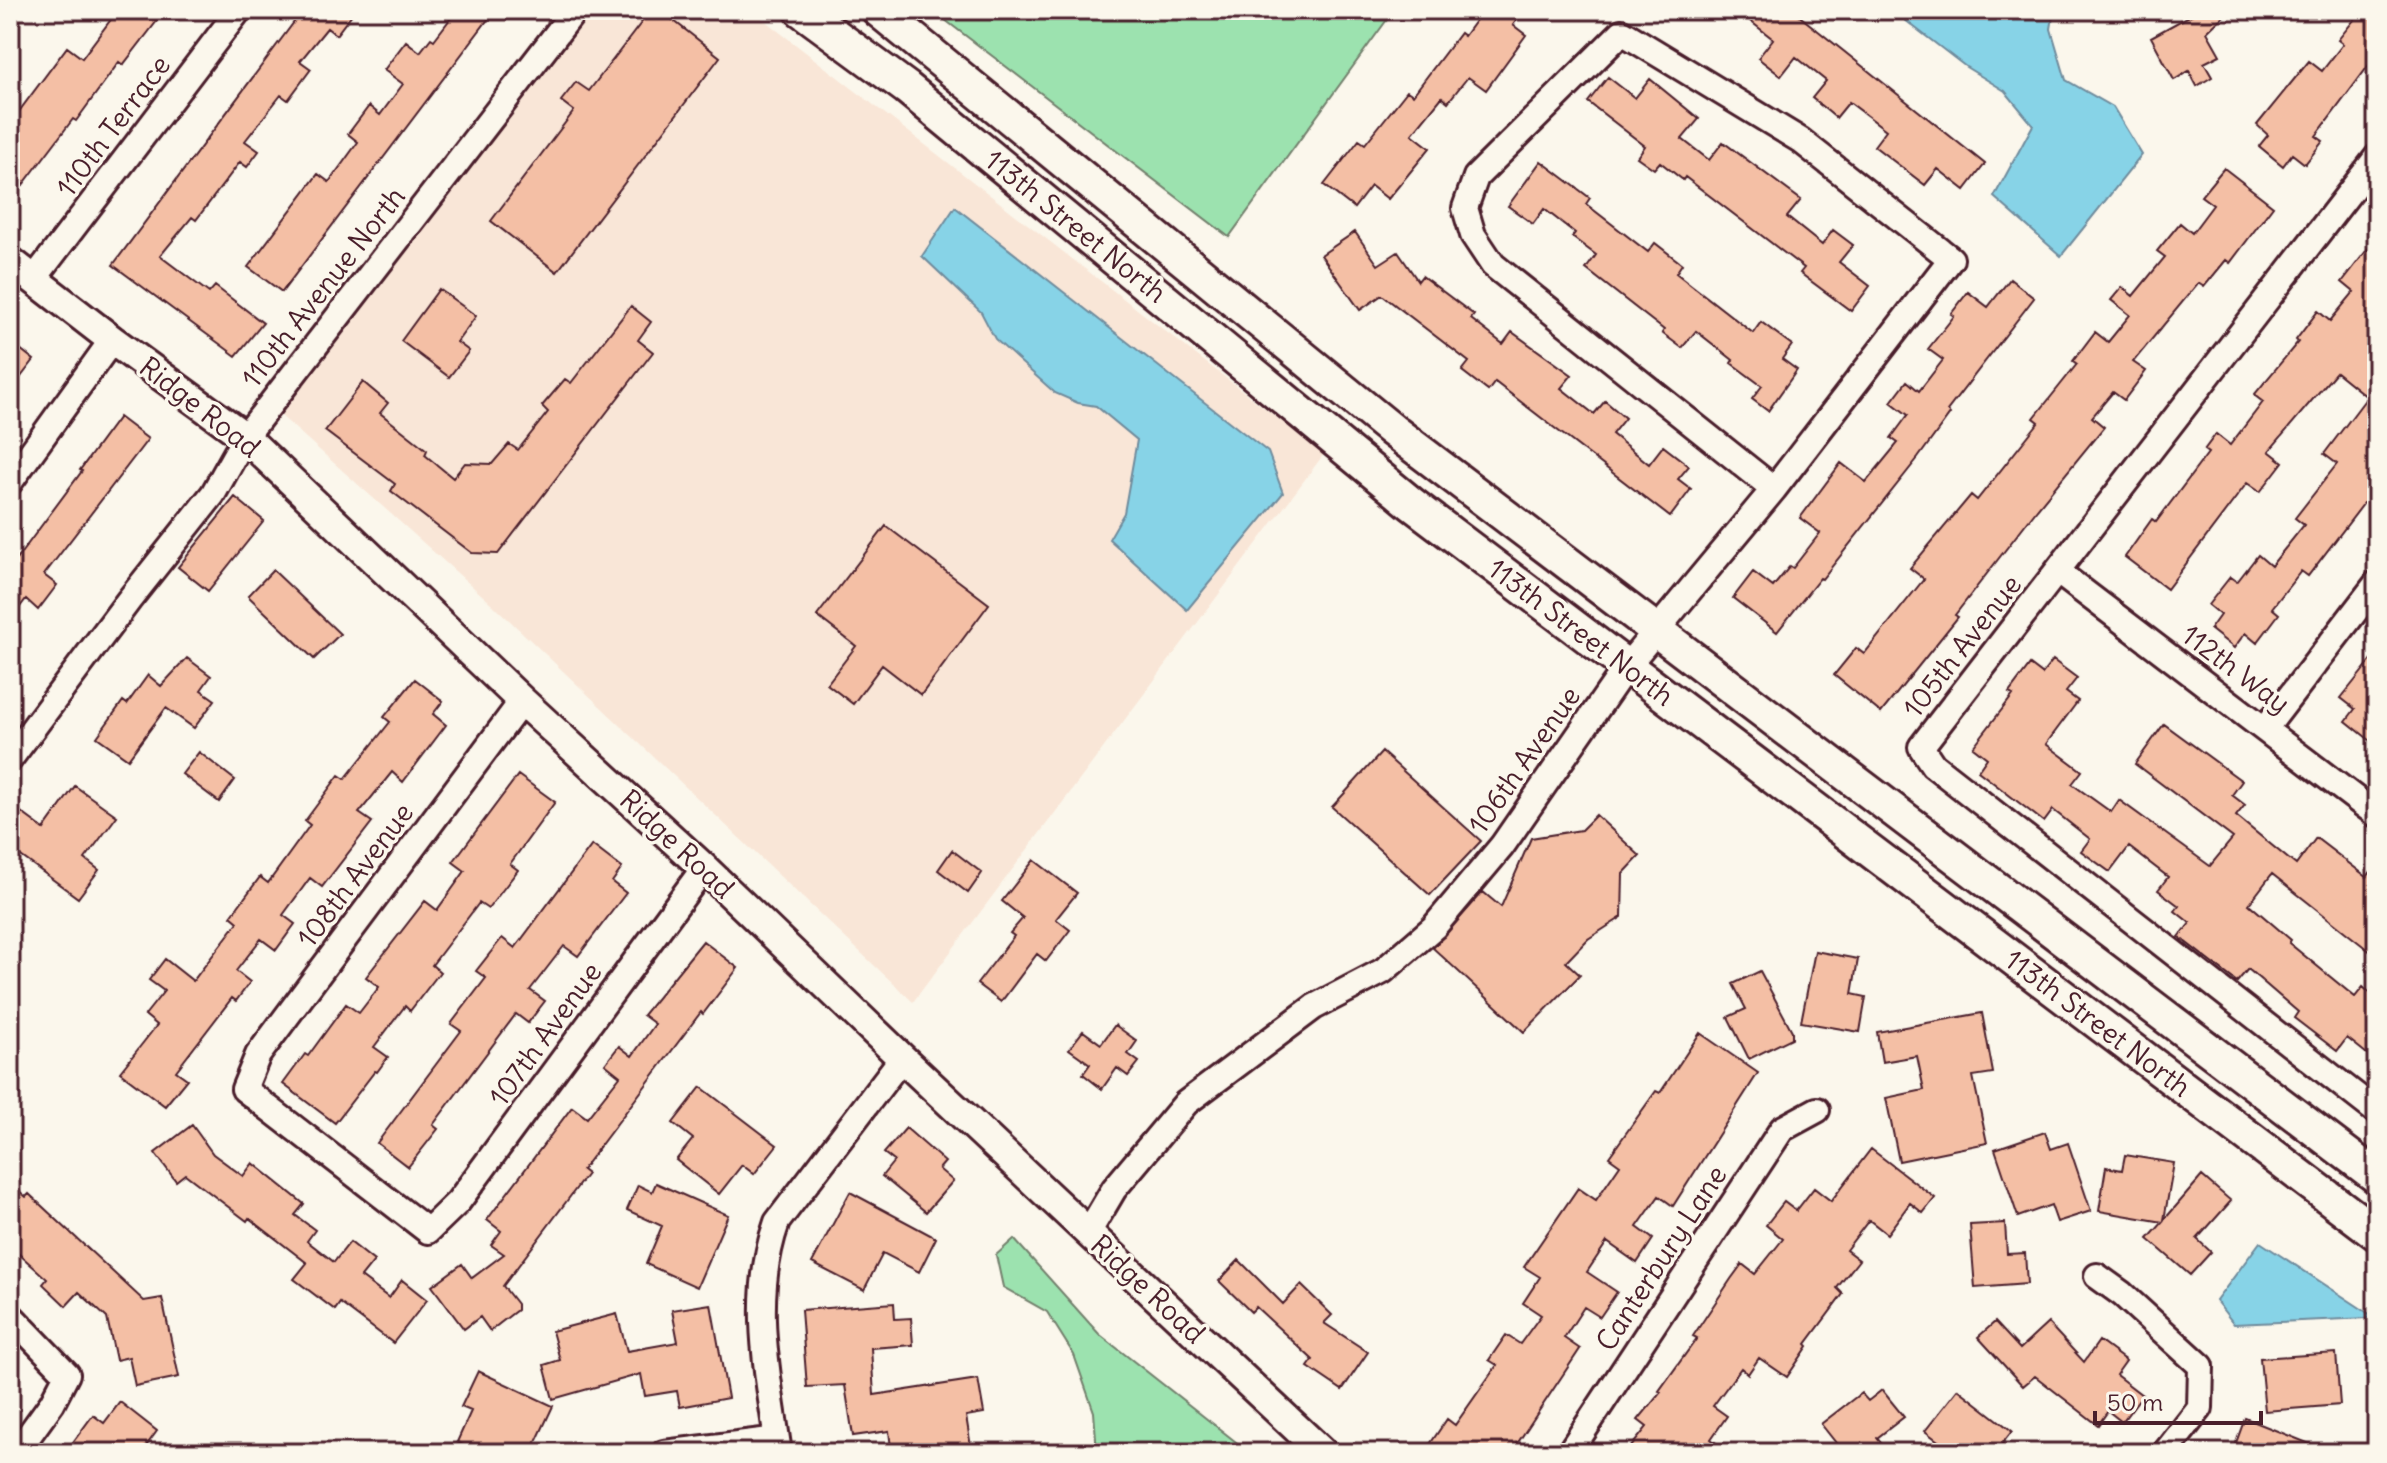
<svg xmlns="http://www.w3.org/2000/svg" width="2387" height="1463" font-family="Delius,sans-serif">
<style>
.built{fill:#f9e6d7;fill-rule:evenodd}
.green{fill:#9ce2af;stroke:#73806d;stroke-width:2}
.water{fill:#87d3e7;stroke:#6f8b9c;stroke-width:2}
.building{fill:#f4bfa5;stroke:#4a1f2b;stroke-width:2}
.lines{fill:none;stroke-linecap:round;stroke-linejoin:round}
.minor-casing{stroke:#4a1f2b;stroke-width:30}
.tertiary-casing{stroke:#4a1f2b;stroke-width:34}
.secondary-casing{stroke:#4a1f2b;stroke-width:38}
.minor{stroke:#fbf7ec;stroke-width:24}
.tertiary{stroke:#fbf7ec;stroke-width:28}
.secondary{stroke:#fbf7ec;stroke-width:32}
.labels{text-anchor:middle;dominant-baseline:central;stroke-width:7;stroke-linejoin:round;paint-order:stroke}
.street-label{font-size:28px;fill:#4a1f2b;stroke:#fbf7ec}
</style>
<rect width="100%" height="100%" fill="#fbf7ec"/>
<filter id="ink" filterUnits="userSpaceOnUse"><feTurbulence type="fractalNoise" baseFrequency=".0125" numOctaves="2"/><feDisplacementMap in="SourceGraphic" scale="16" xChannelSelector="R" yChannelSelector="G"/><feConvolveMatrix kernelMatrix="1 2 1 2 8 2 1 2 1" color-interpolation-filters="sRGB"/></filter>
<g filter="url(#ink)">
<!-- built -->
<path class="built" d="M592 10H751L1324 454 913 1002 492 604 279 414ZM981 312 1282 493 1187 609 1109 539 1124 513 1137 440 1096 406 1078 403 1055 393 995 339Z"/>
<!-- green -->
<path class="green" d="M932 10H1394L1229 237Z
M1014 1239 1099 1334 1250 1453H1097L1094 1412 1074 1355 1047 1312 1003 1287 996 1255Z"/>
<!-- water -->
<path class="water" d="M1892 10H2054L2051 29 2066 80 2113 107 2142 155 2061 256 1994 197 2033 125 2005 91 1966 67Z
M955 207 1268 452 1283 493 1187 610 1109 539 1124 513 1137 440 1096 406 1078 403 1055 393 995 339 981 312 922 256Z
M2260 1242 2371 1315 2369 1318 2234 1324 2216 1301Z"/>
<!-- building -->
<path class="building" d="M118 10H142L157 21 123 65 119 62 76 121 73 119 10 202V108L17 114 67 47 82 58Z
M303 10H355L336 35 327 28 300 61 311 69 288 100 281 95 245 141 259 151 247 167 240 162 196 220 192 217 160 256 209 293 215 286 263 323 236 356 113 265Z
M457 10H495L282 292 248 267 318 174 329 182 358 142 348 134 369 106 380 115 403 84 384 70 406 41 420 52 431 38 434 40Z
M651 10H660L720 57 557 272 491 221 574 111 561 101 576 82 589 91Z
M1483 10H1524L1513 25 1526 35 1486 90 1468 77 1448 102 1442 97 1412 134 1430 148 1388 199 1371 186 1354 208 1324 185 1359 140 1365 144 1407 91 1413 95 1460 33 1464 36Z
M1736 10H1792L1985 164 1965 190 1938 169 1925 185 1874 146 1886 130 1849 102 1836 118 1812 98 1826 81 1796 57 1781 76 1758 58 1773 39Z
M2200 10H2230L2207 32 2220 55 2204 63 2212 77 2197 86 2189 71 2174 80 2151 37Z
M2362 10H2377V71L2369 65 2316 136 2323 141 2305 164 2292 154 2283 166 2259 146 2268 135 2257 125 2309 61 2322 71 2343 44 2338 40Z
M1608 77 1635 98 1650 79 1699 119 1682 139 1709 160 1723 142 1801 200 1787 217 1822 245 1833 230 1853 245 1839 262 1870 286 1851 311 1800 273 1804 268 1685 177 1683 180 1660 162 1654 169 1637 157 1645 146 1588 102Z
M1541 161 1590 198 1586 204 1648 252 1655 243 1682 264 1676 273 1753 333 1761 322 1792 345 1782 359 1797 370 1768 411 1752 399 1762 386 1731 363 1733 360 1696 331 1682 348 1662 333 1664 330 1586 269 1596 255 1572 237 1575 233 1544 209 1533 224 1508 206Z
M2224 168 2273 206 2230 263 2226 260 2204 287 2198 283 2133 362 2146 371 2124 400 2113 392 2092 417 2104 427 2037 509 1955 615 1958 617 1881 713 1834 675 1856 648 1864 654 1924 579 1910 568 1971 495 1977 500 2039 422 2034 418 2077 364 2073 361 2095 332 2108 342 2130 315 2111 300 2122 287 2133 296 2165 257 2157 251 2180 223 2192 233 2213 205 2201 196Z
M1355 232 1378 265 1398 252 1418 281 1422 276 1474 315 1471 319 1503 344 1512 332 1572 375 1561 388 1594 414 1605 401 1625 418 1612 434 1649 464 1663 446 1689 466 1678 479 1691 489 1670 517 1495 382 1488 391 1462 371 1469 362 1382 295 1360 310 1321 255Z
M2377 237V486L2308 576 2301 571 2272 608 2279 614 2257 643 2245 633 2234 648 2210 629 2220 615 2208 605 2230 577 2237 582 2258 555 2271 566 2304 525 2295 518 2337 464 2324 454 2367 397 2336 372 2269 451 2283 462 2260 492 2247 483 2167 589 2125 557 2152 519 2156 522 2208 453 2204 450 2216 434 2230 445 2263 402 2254 395 2298 342 2296 340 2318 311 2330 321 2354 292 2342 282Z
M2010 279 2034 298 1947 411 1950 414 1918 458 1822 579 1820 578 1777 632 1733 598 1753 572 1773 587 1790 566 1793 568 1820 533 1800 518 1841 463 1866 482 1898 443 1891 438 1908 415 1891 402 1907 381 1919 391 1943 360 1928 349 1954 316 1951 314 1968 292 1988 307Z
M439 289 476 316 457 342 469 351 449 377 401 341Z
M631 306 651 322 638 340 653 352 498 554 472 553 391 491 395 484 325 431 363 382 388 403 380 413 427 450 425 455 453 478 465 463 492 464 509 444 518 450 548 412 542 406 565 379 571 383Z
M10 341 34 360 10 391Z
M119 417 148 439 44 575 57 585 38 610 26 599 10 620V568L82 471 80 470Z
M235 497 264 521 208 591 178 567Z
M886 526 989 604 921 695 882 665 853 704 827 684 856 646 817 616Z
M273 570 340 634 314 659 248 596Z
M2377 653V746L2346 721 2355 709 2341 698Z
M187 658 211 676 201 690 215 700 194 728 166 708 128 759 97 737 123 701 127 704 148 675 161 686Z
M2053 660 2077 678 2066 692 2078 701 2046 744 2082 771 2072 784 2111 812 2119 800 2210 866 2233 838 2135 764 2164 724 2242 781 2232 795 2245 805 2236 816 2296 865 2316 838 2367 877 2377 863V957L2272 874 2249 904 2291 940 2289 943 2355 997 2363 987 2377 999V1062L2347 1038 2337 1051 2294 1018 2298 1012 2248 969 2237 982 2179 937 2190 923 2175 911 2179 906 2158 890 2168 877 2129 847 2110 872 2081 851 2090 839 2053 810 2044 822 1978 771 1987 758 1973 747 2013 695 2009 693 2030 665 2042 674Z
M415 679 443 701 433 714 446 725 403 782 392 772 359 813 372 822 322 887 310 878 283 915 295 924 276 950 261 939 236 971 250 982 236 1001 232 998 176 1071 187 1079 165 1106 120 1072 157 1025 145 1015 164 991 149 980 165 959 193 981 238 922 231 916 260 877 268 883 310 825 305 821 339 775 345 779 390 722 384 717Z
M199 752 235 780 219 802 182 774Z
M1382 752 1481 841 1430 895 1332 807Z
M518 775 555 802 510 864 518 870 488 909 479 903 432 965 440 972 410 1011 405 1006 374 1047 388 1057 377 1072 375 1071 335 1123 283 1084 305 1054 308 1056 346 1004 359 1013 379 987 366 977 425 901 437 910 465 871 453 862Z
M75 786 117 816 85 859 99 870 78 898 10 848V804L44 829Z
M1596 815 1640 856 1623 874 1622 917 1588 939 1566 962 1580 975 1524 1032 1433 948 1483 892 1501 907 1531 838 1581 830Z
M592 845 622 868 612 882 626 893 578 956 564 946 530 990 545 1001 528 1023 516 1014 433 1125 438 1129 408 1167 377 1143 461 1031 451 1024 486 978 476 971 502 938 515 948Z
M952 850 982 873 968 893 938 870Z
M1034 860 1077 893 1056 919 1070 930 1046 961 1037 954 1001 1002 977 984 1014 936 1010 933 1023 918 1002 901Z
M703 941 738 968 703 1014 701 1012 582 1170 587 1174 503 1286 517 1304V1310L490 1331 480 1317 464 1329 432 1286 462 1264 472 1278 504 1254 491 1245 501 1231 487 1220 572 1107 587 1118 620 1076 605 1064 619 1046 632 1056 655 1024 643 1015Z
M1815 951 1858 959 1852 994 1866 997 1860 1032 1801 1022Z
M1760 971 1792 1031V1038L1749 1059 1728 1017 1746 1009 1733 984Z
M1982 1013 1993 1073 1973 1076 1987 1143 1899 1161 1886 1098 1924 1090 1917 1056 1882 1062 1877 1032Z
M1115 1025 1137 1041 1128 1054 1139 1062 1128 1076 1117 1068 1102 1089 1083 1074 1090 1064 1069 1049 1083 1031 1101 1044Z
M1700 1033 1758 1073 1673 1206 1659 1196 1637 1227 1653 1239 1637 1263 1607 1242 1587 1272 1617 1292 1600 1317 1584 1307 1564 1338 1580 1349 1511 1453H1424L1447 1419 1455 1425 1497 1365 1489 1360 1506 1335 1520 1344 1541 1315 1523 1303 1540 1277 1524 1267 1578 1188 1596 1200 1620 1165 1609 1157 1656 1091 1660 1093Z
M701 1087 777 1145 754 1174 742 1165 719 1194 676 1160 693 1139 673 1123Z
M192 1125 213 1154 243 1176 253 1163 304 1204 295 1215 315 1230 307 1241 334 1262 350 1242 374 1261 361 1277 389 1298 402 1280 427 1300 393 1343 340 1303 335 1310 294 1279 307 1263 249 1218 247 1221 185 1174 176 1181 155 1153Z
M906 1128 945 1162 939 1169 953 1181 926 1212 882 1176 894 1161 884 1153Z
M2045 1132 2051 1149 2068 1143 2091 1211 2057 1222 2051 1205 2018 1217 1995 1149Z
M1871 1149 1935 1198 1923 1213 1910 1203 1887 1234 1869 1220 1846 1250 1859 1260 1837 1288 1843 1294 1806 1344 1808 1346 1787 1377 1759 1358 1748 1374 1741 1368 1713 1406 1727 1416 1711 1439 1729 1453H1626L1647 1427 1638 1420 1661 1392 1659 1391 1697 1338 1693 1336 1731 1279 1742 1264 1755 1274 1783 1239 1766 1225 1784 1202 1796 1211 1814 1188 1831 1201Z
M2125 1155 2174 1163 2164 1220 2202 1176 2231 1201 2197 1239 2211 1252 2190 1275 2148 1239 2163 1222 2099 1211 2106 1167 2122 1170Z
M10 1183 26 1197 29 1194 144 1301 162 1298 179 1377 135 1386 129 1357 116 1360 107 1318 79 1292 66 1306 43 1284 47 1279 10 1246Z
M656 1183 728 1215 697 1287 646 1264 662 1226 627 1210 638 1185 652 1192Z
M850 1192 936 1238 919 1272 883 1253 864 1290 812 1263Z
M2005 1223 2007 1254 2025 1253 2027 1284 1975 1288 1970 1225Z
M1239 1260 1283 1304 1301 1285 1332 1315 1324 1323 1368 1352 1342 1390 1308 1367 1313 1360 1256 1307 1251 1312 1219 1281Z
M894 1303 895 1319 911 1318 913 1345 871 1348 874 1395 978 1379 984 1413 966 1416 972 1453H911L910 1446 891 1448 889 1431 853 1436 845 1385 807 1387 801 1310Z
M711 1304 728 1398 680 1407 677 1391 645 1396 641 1374 553 1399 544 1365 560 1360 552 1331 617 1314 627 1351 678 1342 672 1310Z
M1995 1322 2020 1349 2048 1323 2084 1362 2099 1341 2126 1361 2116 1375 2142 1395 2122 1422 2108 1411 2098 1425 2035 1376 2023 1386 1978 1337Z
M2336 1353 2340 1405 2265 1411 2260 1358Z
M478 1371 553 1406 531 1453H480L457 1442 471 1411 461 1407Z
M1958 1389 2012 1431 1995 1453H1954L1925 1431Z
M1882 1390 1904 1417 1877 1438 1889 1453H1844L1821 1424 1861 1393 1868 1401Z
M120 1402 157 1431 141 1453H65L93 1415 104 1423Z
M2245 1418 2330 1452V1453H2261L2236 1443Z"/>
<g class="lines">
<defs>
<path id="minor" d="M2377 157 1921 747 1933 765 2377 1112
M34 279 239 10
M10 482 112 340
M2058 572 2377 815
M522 701 258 1055 244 1089 428 1231 458 1202 704 868
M2265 729 2377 583
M10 759 129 600 213 494 245 437 575 10
M1088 1233 1114 1189 1186 1103 1314 1007 1383 971 1434 927 1502 846 1626 667 1774 489 1951 259 1800 140 1622 32 1476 177 1465 208 1473 235 1493 265 1774 489
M2097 1276 2122 1294 2201 1366 2200 1408 2165 1453
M10 1315 67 1374 52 1403 16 1453
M664 1453 777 1439
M779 1453C768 1375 750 1298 777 1222L902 1058
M1569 1453 1782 1129 1817 1110"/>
<path id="tertiary" d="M10 261 112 340 245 437 522 701 704 868 902 1058 1323 1453"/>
<path id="secondary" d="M801 10 907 88 1412 504 2377 1234
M878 10 1392 430 2377 1177"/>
</defs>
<!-- minor casing -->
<use href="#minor" class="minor-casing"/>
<!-- tertiary casing -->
<use href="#tertiary" class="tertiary-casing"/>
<!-- secondary casing -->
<use href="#secondary" class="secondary-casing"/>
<!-- minor -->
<use href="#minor" class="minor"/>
<!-- tertiary -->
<use href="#tertiary" class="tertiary"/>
<!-- secondary -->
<use href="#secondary" class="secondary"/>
</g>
</g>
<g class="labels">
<!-- street labels -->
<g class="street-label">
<text transform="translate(113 126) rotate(-53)">110th Terrace</text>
<text transform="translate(1076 226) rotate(39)">113th Street North</text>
<text transform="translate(323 287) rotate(-52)">110th Avenue North</text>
<text transform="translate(200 407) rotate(38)">Ridge Road</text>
<text transform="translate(1581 632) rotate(37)">113th Street North</text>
<text transform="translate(1962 646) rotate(-52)">105th Avenue</text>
<text transform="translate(2236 669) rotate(37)">112th Way</text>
<text transform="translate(1524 760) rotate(-55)">106th Avenue</text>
<text transform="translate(677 844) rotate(43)">Ridge Road</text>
<text transform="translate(355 875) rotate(-53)">108th Avenue</text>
<text transform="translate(2098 1023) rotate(37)">113th Street North</text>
<text transform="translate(545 1034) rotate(-54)">107th Avenue</text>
<text transform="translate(1661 1258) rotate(-57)">Canterbury Lane</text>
<text transform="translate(1148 1289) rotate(43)">Ridge Road</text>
</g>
</g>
<!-- margin -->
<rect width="2387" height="1463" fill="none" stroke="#fbf7ec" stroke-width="40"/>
<rect x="20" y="20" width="2347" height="1423" fill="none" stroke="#4a1f2b" stroke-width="3" filter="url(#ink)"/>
<!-- scale -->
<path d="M2095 1411v12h166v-12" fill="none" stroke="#4a1f2b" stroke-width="4"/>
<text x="2107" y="1411" font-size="24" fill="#4a1f2b" stroke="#fbf7ec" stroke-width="6" paint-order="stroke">50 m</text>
</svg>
